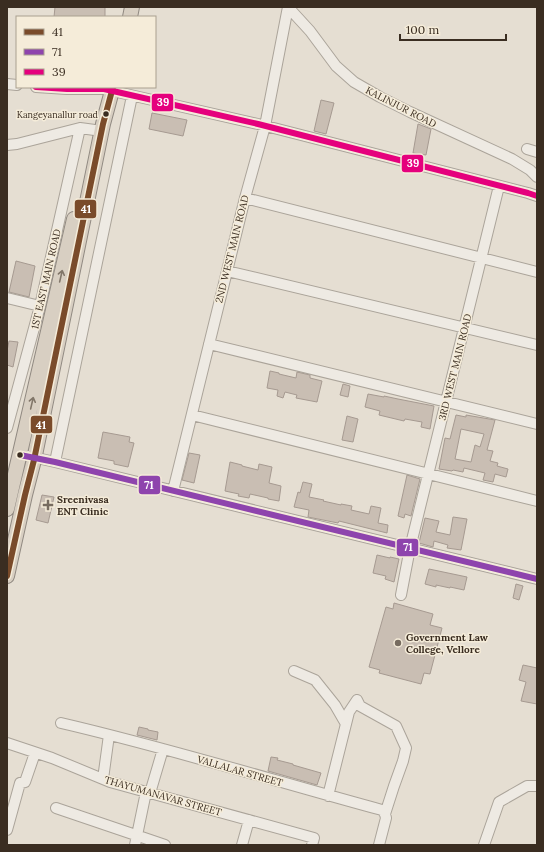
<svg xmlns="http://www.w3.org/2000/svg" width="544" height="852" font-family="Lora,serif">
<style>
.building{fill:#c9beb3;stroke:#a69a91;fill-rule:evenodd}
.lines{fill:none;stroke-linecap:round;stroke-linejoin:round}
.minor-casing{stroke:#aba49a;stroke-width:12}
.highway-casing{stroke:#908981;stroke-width:16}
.minor{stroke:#eeeae3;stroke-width:10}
.highway{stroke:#d8cfc2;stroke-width:14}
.bus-1-casing{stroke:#f5ecd9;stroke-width:9}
.bus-2-casing{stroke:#f5ecd9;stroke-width:9}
.bus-3-casing{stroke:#f5ecd9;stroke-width:9}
.bus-1{stroke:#7a4b2a;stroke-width:6}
.bus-2{stroke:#8e44ad;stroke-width:6}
.bus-3{stroke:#e5007d;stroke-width:6}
.oneway{stroke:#817669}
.bus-dot{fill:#3a2d21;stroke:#f5ecd9;stroke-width:1.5}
.poi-dot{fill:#766b5f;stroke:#f5ecd9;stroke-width:1.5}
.labels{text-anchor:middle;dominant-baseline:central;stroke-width:3;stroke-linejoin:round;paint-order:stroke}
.bus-label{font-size:9px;fill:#3a2d21;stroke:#f5ecd9;text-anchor:end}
.street-label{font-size:10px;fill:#3a2d21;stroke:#f5ecd9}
.poi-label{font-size:10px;font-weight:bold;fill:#3a2d21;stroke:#f5ecd9;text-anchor:start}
.line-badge{stroke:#f5ecd9;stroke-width:1.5}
.badge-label{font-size:11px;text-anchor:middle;font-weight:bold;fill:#fff}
</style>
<rect width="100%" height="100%" fill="#e5ded2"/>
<!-- building -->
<path class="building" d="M55 7H105V17H54Z
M321 100 334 103 326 134 314 131Z
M152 113 187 120 183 136 149 129Z
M418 124 431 129 426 155 413 153Z
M16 261 35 266 29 297 9 292Z
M9 341 18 342 13 367 7 365V351Z
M270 371 279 373V374L296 378 297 372 310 375V378L322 381 317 402 296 398 297 395 285 392 283 398 277 396 278 390 267 388Z
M343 384 350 386 348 397 340 395Z
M368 394 384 397V396L398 399 434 406 430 429 421 427 422 422 405 419 404 421 379 415 380 411 365 407Z
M456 415 466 417V415L495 420 487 450 493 451 490 461 498 463 497 466 508 469 506 477 495 474 493 482 483 480 485 473 464 468 463 472 453 470 452 471 439 469 445 438 450 439ZM461 429 484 434 480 447 475 445 471 462 455 459Z
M347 416 358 419 353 442 342 440Z
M103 432 130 437 129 442 134 443 128 467 114 464V461L98 458Z
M189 453 200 455 194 483 182 480Z
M230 462 242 465V466L258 470 259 464 272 467 269 483 281 486 279 501 268 499V498L250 494 249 498 238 496 239 494 225 491Z
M407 475 420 479 411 516 405 514 404 518 398 516Z
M303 482 312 484 309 497 324 500 323 501 341 505V504L352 506 351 510 369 514 371 506 381 508 378 523 388 525 387 533 339 521 338 523 308 517 309 510 294 507 298 492 300 493Z
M42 495 54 497 48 523 36 520Z
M453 517 467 519 461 550 447 548 448 545 434 541 433 547 419 543 425 518 439 521 436 532 450 535Z
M377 555 390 558V557L399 559 394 582 385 579 386 576 373 573Z
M429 569 467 577 464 590 450 587V588L436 585V587L425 584Z
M516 584 523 586 519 600 513 598Z
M394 603 433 614 430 625 442 628 430 674 424 673 421 684 379 673 380 670 369 667 386 607 393 609Z
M523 665 537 668V704L521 701 526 682 519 680Z
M139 727 148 729V730L158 732 157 740 137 735Z
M271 757 278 758 277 760 293 764V765L321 773 317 785 268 771Z"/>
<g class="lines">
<defs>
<path id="minor" d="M288 7 310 31 336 66 354 82 380 97 410 112 512 159 530 170 537 177
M7 84 17 85
M36 87 67 89H104L258 124 528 193 537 196
M7 145 17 144 80 128 102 131
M527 149 537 152
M245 198 537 272
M227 271 537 345
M7 298 40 306
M209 344 537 424
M192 415 537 501
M7 428 40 306 80 128
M28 456 55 462 537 579
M55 462 132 96
M173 491 245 198 265 126 288 7
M401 595 410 548 499 186
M294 671 315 680 335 705 346 724
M61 723C169 748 275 781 382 810L385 814 386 818 379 845
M7 743 52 758 110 782 314 838 312 845
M103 779 109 735
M150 793 163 749
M328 796 349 712 357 700 360 706 396 726 406 748 403 761 394 786 385 814
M56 808 165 845
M7 830 20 783 25 782 35 753
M135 845 146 792
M242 845 249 820
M484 845 499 802 527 786H537"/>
<path id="highway" d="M130 17 132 7
M7 509 74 219
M7 576 25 495 34 460 103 124 113 87"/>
</defs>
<!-- minor casing -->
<use href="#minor" class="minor-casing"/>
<!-- highway casing -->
<use href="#highway" class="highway-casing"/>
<!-- minor -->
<use href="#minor" class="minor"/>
<!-- highway -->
<use href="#highway" class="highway"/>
<defs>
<path id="bus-1" d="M7 576 25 495 34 460 103 124 113 87"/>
<path id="bus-2" d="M20 455 55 462 537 579"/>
<path id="bus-3" d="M36 87 67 89H104L258 124 528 193 537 196"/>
</defs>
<!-- bus-1 casing -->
<use href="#bus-1" class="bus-1-casing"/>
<!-- bus-2 casing -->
<use href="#bus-2" class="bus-2-casing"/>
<!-- bus-3 casing -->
<use href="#bus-3" class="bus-3-casing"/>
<!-- bus-1 -->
<use href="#bus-1" class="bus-1"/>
<!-- bus-2 -->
<use href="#bus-2" class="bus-2"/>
<!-- bus-3 -->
<use href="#bus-3" class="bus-3"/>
</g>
<!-- one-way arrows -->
<defs><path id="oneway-shaft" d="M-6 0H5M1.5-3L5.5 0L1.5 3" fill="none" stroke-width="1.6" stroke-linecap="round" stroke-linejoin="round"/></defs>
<g class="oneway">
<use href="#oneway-shaft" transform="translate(61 276) rotate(-77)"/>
<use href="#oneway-shaft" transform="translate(32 403) rotate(-77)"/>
</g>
<!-- markers -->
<g class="bus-dot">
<circle cx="106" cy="114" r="3.5"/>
<circle cx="20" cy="455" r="3.5"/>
</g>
<g class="poi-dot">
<path d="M46 499h4v4h4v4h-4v4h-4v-4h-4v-4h4z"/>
<circle cx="398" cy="643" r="4"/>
</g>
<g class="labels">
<!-- bus labels -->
<g class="bus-label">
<text x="98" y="114">Kangeyanallur road</text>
</g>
<!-- street labels -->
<g class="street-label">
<text transform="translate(401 107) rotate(27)">KALINJUR ROAD</text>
<text transform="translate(232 249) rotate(-76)">2ND WEST MAIN ROAD</text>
<text transform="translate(46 279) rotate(-77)">1ST EAST MAIN ROAD</text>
<text transform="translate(455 367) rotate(-76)">3RD WEST MAIN ROAD</text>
<text transform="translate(240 771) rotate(16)">VALLALAR STREET</text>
<text transform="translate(163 796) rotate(16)">THAYUMANAVAR STREET</text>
</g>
<!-- poi labels -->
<g class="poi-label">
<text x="57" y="499">Sreenivasa<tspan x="57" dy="12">ENT Clinic</tspan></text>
<text x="406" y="637">Government Law<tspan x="406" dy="12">College, Vellore</tspan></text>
</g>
</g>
<g class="line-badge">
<rect x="151" y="93" width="23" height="19" rx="4" fill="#e5007d"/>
<rect x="401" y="154" width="23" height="19" rx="4" fill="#e5007d"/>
<rect x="74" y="199" width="23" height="20" rx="4" fill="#7a4b2a"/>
<rect x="30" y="415" width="23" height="19" rx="4" fill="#7a4b2a"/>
<rect x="138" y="475" width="23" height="20" rx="4" fill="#8e44ad"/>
<rect x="396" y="538" width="23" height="19" rx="4" fill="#8e44ad"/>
</g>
<g class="badge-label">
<text x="163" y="106">39</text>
<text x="413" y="167">39</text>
<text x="86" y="213">41</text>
<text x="41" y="429">41</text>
<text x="149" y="489">71</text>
<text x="408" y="551">71</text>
</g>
<!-- border -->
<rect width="544" height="852" fill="none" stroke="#3a2d21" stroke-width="16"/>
<!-- legend -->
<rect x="16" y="16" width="140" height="72" fill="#f5ecd9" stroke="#aaa08f"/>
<rect x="24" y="29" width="20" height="6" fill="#7a4b2a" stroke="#aaa08f"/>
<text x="52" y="36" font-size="12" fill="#3a2d21">41</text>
<rect x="24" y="49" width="20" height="6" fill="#8e44ad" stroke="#aaa08f"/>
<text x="52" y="56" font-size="12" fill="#3a2d21">71</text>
<rect x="24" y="69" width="20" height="6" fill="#e5007d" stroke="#aaa08f"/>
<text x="52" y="76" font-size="12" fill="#3a2d21">39</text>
<!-- scale -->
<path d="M400 34v6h106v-6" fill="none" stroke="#3a2d21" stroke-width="2"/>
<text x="406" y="34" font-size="12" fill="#3a2d21" stroke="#f5ecd9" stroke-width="3" paint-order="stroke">100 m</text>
</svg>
